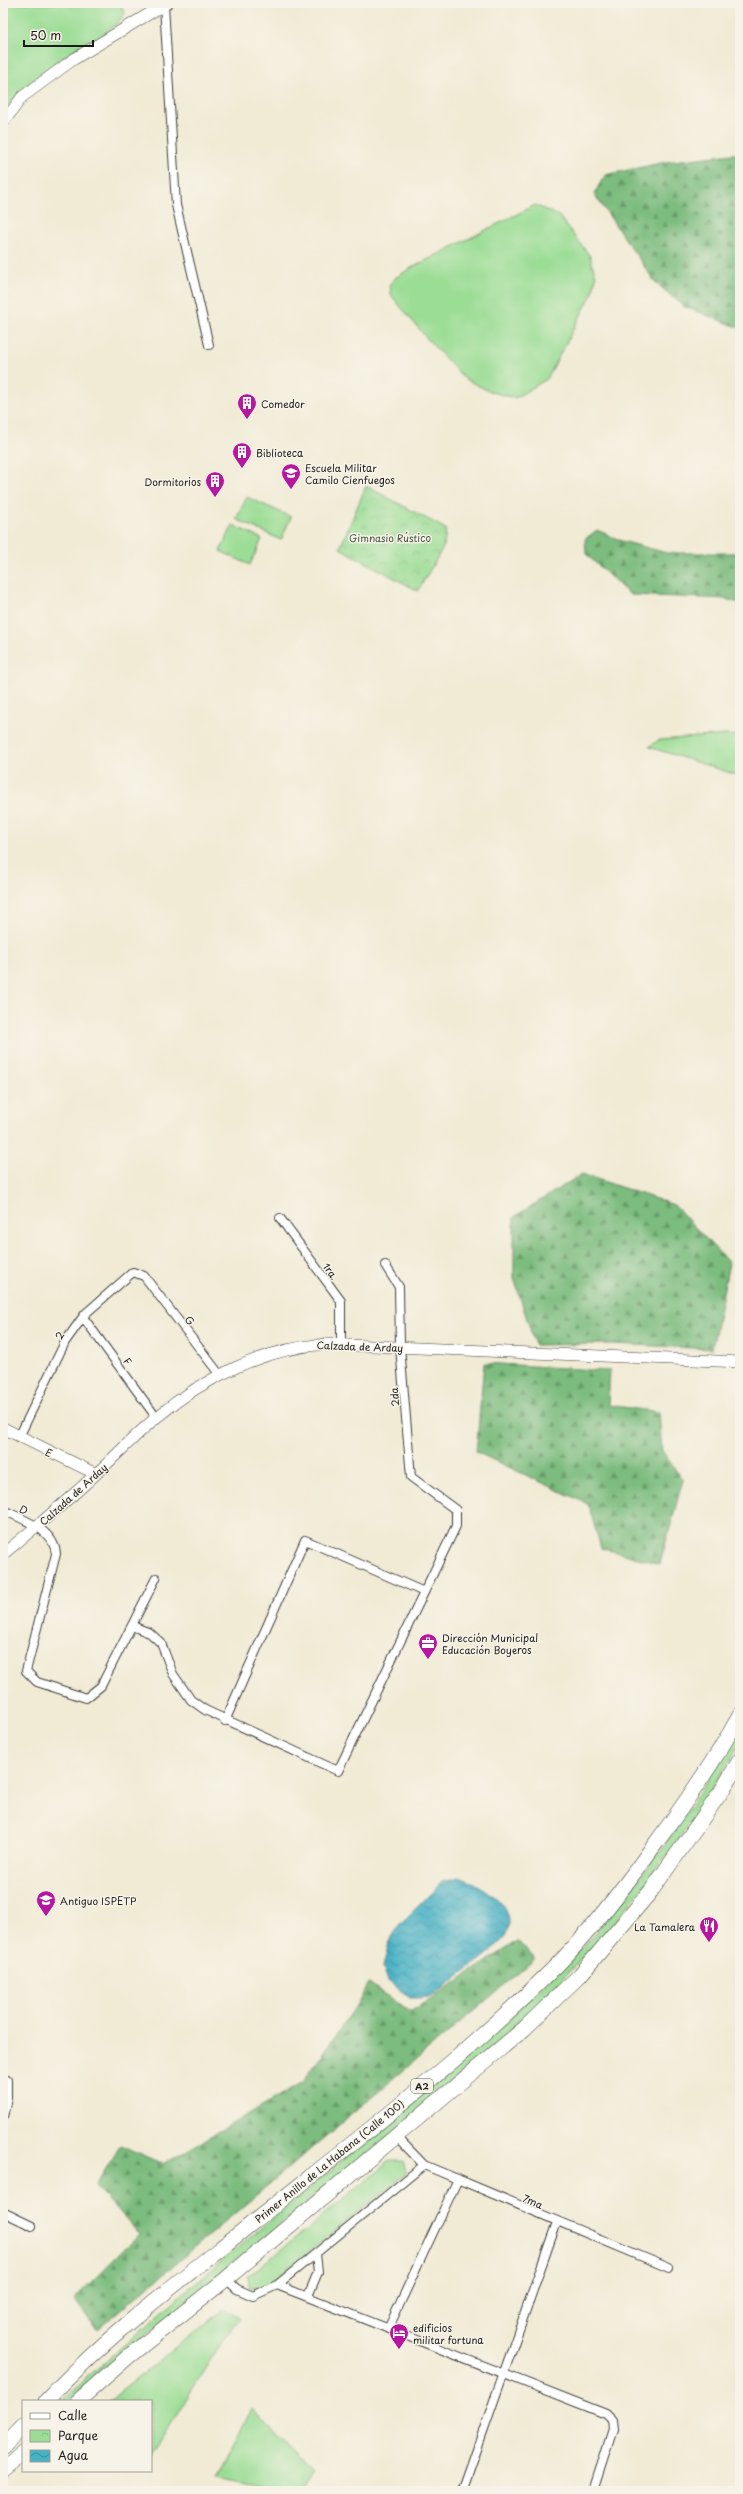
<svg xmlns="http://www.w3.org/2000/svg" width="743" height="2494" font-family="'Playpen Sans',sans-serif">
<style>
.green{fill:#9bdd95;stroke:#5c7c58}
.forest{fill:url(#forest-firs);stroke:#4c6c4d}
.park{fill:url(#park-crowns);stroke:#5c7c58}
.water{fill:url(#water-waves);stroke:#326670}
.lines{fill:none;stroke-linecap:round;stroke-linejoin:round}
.street-casing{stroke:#3c3b38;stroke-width:10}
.secondary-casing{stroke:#3c3b38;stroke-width:12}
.highway-casing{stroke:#3c3b38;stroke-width:16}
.street{stroke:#fff;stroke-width:8}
.secondary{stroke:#fff;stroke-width:11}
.highway{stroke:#fff;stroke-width:15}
.labels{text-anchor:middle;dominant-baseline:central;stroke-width:3;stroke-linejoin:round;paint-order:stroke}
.shield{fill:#f7f3e8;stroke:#5e5c59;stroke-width:1}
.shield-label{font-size:9px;font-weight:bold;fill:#1c1c1c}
.poi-label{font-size:10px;fill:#1c1c1c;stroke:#f7f3e8;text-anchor:start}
.park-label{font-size:10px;fill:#425640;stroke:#f7f3e8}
.street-label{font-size:10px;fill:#1c1c1c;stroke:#f7f3e8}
</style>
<defs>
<pattern id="forest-firs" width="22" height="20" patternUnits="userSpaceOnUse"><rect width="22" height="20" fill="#7cbc7e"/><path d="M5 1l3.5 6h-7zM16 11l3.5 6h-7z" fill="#659866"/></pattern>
<pattern id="park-crowns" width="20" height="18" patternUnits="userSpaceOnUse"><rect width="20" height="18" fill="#9bdd95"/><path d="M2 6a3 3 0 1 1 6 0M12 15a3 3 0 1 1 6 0" fill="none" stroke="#85bd80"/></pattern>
<pattern id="water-waves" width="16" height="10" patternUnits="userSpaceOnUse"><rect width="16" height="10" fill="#47b1c5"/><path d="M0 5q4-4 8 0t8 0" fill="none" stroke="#3a8f9f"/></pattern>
</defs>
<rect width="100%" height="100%" fill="#f7f3e8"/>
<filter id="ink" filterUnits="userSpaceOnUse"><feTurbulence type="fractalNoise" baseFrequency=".025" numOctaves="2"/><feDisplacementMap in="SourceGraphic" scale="8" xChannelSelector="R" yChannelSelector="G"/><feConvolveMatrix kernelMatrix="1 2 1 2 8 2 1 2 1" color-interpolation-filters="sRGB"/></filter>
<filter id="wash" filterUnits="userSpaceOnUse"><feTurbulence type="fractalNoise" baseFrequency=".012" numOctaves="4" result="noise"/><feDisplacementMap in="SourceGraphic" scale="16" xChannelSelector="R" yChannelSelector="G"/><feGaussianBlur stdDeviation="0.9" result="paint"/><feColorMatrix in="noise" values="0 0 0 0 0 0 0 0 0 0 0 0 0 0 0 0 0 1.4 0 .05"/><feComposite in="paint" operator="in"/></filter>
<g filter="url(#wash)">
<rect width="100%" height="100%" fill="#f1ebd5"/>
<!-- green -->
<path class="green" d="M3 3H119L125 13C114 33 87 41 68 54 45 69 20 90 3 111Z
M535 205 559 216 590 256 596 277 593 292 547 379 515 398 491 392 465 379 430 342 391 295 390 284 395 278 411 268Z
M247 497 291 517 281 540 236 519Z
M233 525 262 539 250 565 220 551Z
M725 735 740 736V776L649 747 659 740Z
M740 1729V1744C696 1816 647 1889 589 1951 513 2033 426 2105 339 2176 248 2251 157 2324 68 2401H60L194 2284 457 2065 584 1946 620 1904 674 1832Z
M390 2161H403L407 2173 264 2288 249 2287 248 2276Z
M224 2309 240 2319 223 2339 151 2457V2401H109Z
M252 2409 311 2470 300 2491H289L216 2476Z"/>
<!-- forest -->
<path class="forest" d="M740 153V328L683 306 655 282 594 194 605 175 666 162Z
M597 530 622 541 667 553H740V603L725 599 630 595 586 554 585 539Z
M582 1174 674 1205 729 1263 712 1349 613 1344 535 1345 514 1278V1217Z
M484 1363 610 1371 608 1405 659 1412 662 1451 683 1480 660 1564 601 1548 588 1504 476 1452Z
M518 1941 535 1959 97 2330 74 2299 139 2234 95 2186 121 2145 164 2164 304 2081 354 2009 369 1983 410 2012Z"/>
<!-- park -->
<path class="park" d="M366 486 446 529 444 546 418 591 340 548Z"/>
<!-- water -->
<path class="water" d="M459 1877C481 1884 522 1907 505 1936 496 1950 479 1961 466 1970 456 1977 439 1993 428 1997 423 1998 415 1998 410 1998L388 1981 383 1967 389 1942 400 1924 443 1881Z"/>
</g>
<g filter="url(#ink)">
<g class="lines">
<defs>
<path id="street" d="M156 3 164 5 176 205 209 345
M280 1218 341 1301V1344
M83 1317 156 1417
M19 1437 65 1342 85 1314 133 1272 144 1276 220 1375
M3 1510C22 1519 54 1529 56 1554L26 1671 37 1682 86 1698 101 1686 156 1578
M132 1626 150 1633 161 1643 173 1674 191 1700 205 1710 338 1771 456 1526V1510L411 1477 400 1347 399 1287 385 1265
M225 1721 305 1540 424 1592
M3 2078 7 2080V2098L3 2117
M397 2137 424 2165 669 2268
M3 2212 32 2226
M226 2279 237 2289 253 2296 277 2285 424 2165
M277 2285 606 2414 612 2420 613 2429 593 2491
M308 2296 318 2272 316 2254
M389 2327 458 2179
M462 2491 557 2222"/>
<path id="secondary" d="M3 123 22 97 74 59 167 3
M3 1428 96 1474
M3 1554C35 1528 67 1501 97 1473 117 1455 136 1434 157 1417 205 1377 265 1348 327 1344L740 1362"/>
<path id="highway" d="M46 2401C107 2335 181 2280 251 2224 356 2140 465 2058 560 1962 593 1928 622 1890 650 1851 682 1808 714 1763 740 1715
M78 2401 129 2356 226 2279 525 2028 580 1975 651 1891 721 1792 740 1760
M3 2447 23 2426
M3 2470 23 2453"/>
</defs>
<!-- street casing -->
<use href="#street" class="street-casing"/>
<!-- secondary casing -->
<use href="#secondary" class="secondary-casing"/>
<!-- highway casing -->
<use href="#highway" class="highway-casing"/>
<!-- street -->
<use href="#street" class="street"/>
<!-- secondary -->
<use href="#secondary" class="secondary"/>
<!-- highway -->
<use href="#highway" class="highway"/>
</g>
</g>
<!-- icons -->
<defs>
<symbol id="building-pin" viewBox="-11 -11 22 30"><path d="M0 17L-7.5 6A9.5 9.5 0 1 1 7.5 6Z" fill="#b5179e" stroke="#f7f3e8"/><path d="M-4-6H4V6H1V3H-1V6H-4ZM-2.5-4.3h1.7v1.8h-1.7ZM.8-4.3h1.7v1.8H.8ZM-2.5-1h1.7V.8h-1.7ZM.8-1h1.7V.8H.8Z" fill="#fff"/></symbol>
<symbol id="school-pin" viewBox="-11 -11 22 30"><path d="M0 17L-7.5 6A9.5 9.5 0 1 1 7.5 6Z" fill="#b5179e" stroke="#f7f3e8"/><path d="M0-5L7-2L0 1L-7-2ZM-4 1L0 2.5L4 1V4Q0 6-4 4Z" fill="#fff"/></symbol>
<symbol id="office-pin" viewBox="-11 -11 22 30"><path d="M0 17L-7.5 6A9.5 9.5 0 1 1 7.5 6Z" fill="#b5179e" stroke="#f7f3e8"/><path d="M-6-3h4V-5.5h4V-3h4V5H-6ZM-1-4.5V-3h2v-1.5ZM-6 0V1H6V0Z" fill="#fff"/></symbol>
<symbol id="university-pin" viewBox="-11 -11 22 30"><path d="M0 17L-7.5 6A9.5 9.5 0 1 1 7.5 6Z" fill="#b5179e" stroke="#f7f3e8"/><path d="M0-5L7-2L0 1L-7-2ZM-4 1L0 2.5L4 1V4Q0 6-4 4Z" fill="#fff"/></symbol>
<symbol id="restaurant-pin" viewBox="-11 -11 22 30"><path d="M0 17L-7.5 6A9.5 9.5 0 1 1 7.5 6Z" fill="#b5179e" stroke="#f7f3e8"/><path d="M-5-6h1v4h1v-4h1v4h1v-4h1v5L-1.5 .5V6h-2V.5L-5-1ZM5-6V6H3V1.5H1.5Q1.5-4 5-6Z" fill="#fff"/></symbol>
<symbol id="hotel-pin" viewBox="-11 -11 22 30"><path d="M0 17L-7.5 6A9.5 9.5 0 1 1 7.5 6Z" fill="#b5179e" stroke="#f7f3e8"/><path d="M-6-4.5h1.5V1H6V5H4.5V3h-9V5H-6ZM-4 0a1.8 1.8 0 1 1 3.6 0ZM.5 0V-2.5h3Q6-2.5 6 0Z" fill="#fff"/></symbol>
</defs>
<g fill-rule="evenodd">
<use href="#building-pin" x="236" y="392" width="22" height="30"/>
<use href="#building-pin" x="231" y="441" width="22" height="30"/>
<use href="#school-pin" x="280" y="462" width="22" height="30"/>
<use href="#building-pin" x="204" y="470" width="22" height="30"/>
<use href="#office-pin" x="417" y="1632" width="22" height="30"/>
<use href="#university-pin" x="35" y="1889" width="22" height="30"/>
<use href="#restaurant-pin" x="698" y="1915" width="22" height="30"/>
<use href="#hotel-pin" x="388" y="2322" width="22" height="30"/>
</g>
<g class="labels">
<!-- shield labels -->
<rect class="shield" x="411" y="2079" width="22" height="14" rx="3"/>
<g class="shield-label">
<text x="422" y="2086">A2</text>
</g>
<!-- poi labels -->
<g class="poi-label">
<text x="261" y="403">Comedor</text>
<text x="256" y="452">Biblioteca</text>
<text x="305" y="467">Escuela Militar<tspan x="305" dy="12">Camilo Cienfuegos</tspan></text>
<text x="201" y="481" text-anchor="end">Dormitorios</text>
<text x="442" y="1637">Dirección Municipal<tspan x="442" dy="12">Educación Boyeros</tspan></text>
<text x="60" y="1900">Antiguo ISPETP</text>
<text x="695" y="1926" text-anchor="end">La Tamalera</text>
<text x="413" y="2327">edificios<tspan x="413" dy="12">militar fortuna</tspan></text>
</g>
<!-- park labels -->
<g class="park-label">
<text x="390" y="537">Gimnasio Rústico</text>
</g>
<!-- street labels -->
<g class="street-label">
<text transform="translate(331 1271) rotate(54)">1ra.</text>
<text transform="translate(190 1320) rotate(52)">G</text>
<text transform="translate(59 1335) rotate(-58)">2</text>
<text transform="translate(360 1346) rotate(2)">Calzada de Arday</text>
<text transform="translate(128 1361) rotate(54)">F</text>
<text transform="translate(394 1397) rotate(-95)">2da</text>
<text transform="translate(49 1452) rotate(26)">E</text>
<text transform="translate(73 1494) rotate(-42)">Calzada de Arday</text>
<text transform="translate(24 1509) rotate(25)">D</text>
<text transform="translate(329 2161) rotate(-39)">Primer Anillo de La Habana (Calle 100)</text>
<text transform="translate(533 2201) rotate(24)">7ma</text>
</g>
</g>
<!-- margin -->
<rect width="743" height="2494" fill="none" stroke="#f7f3e8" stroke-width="16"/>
<!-- legend -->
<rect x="22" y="2400" width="130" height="72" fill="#f7f3e8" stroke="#9f9d96"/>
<rect x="30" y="2413" width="20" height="6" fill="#ffffff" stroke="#9f9d96"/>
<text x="58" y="2420" font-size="12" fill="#1c1c1c">Calle</text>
<rect x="30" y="2430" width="20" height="12" fill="url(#park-crowns)" stroke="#9f9d96"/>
<text x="58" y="2440" font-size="12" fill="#1c1c1c">Parque</text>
<rect x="30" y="2450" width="20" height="12" fill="url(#water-waves)" stroke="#9f9d96"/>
<text x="58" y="2460" font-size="12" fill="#1c1c1c">Agua</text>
<!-- scale -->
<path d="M24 40v6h69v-6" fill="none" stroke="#1c1c1c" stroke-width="2"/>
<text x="30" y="40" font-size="12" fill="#1c1c1c" stroke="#f7f3e8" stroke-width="3" paint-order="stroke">50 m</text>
</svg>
